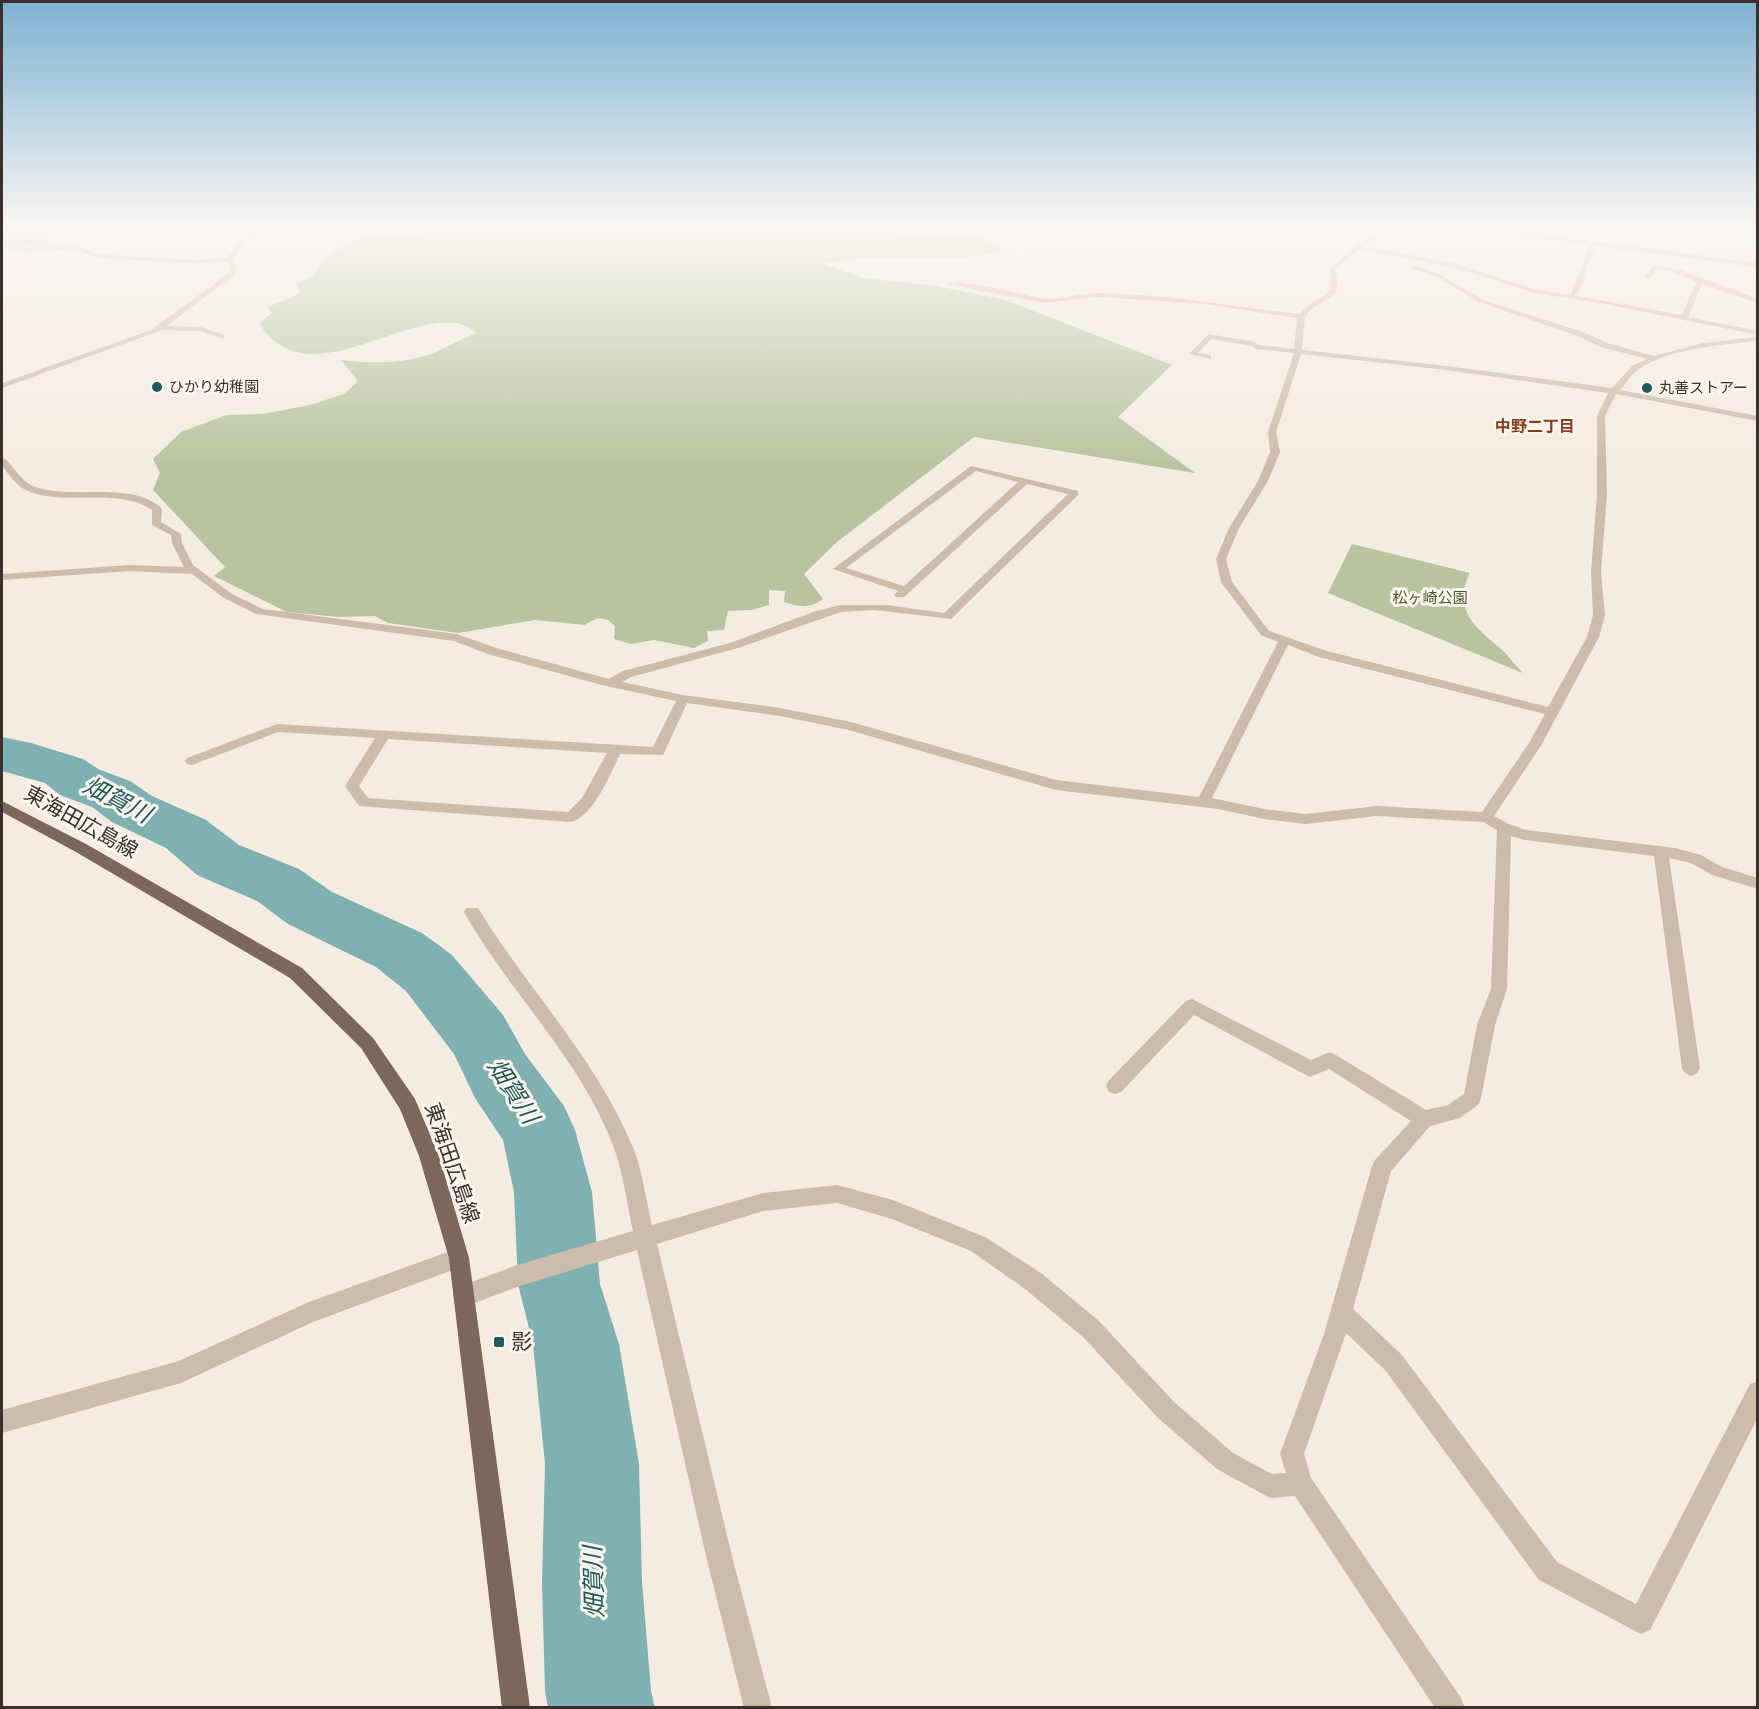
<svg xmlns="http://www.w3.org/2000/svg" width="1759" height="1709" font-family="Roboto,'Noto Sans JP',sans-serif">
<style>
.green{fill:#b8c4a0}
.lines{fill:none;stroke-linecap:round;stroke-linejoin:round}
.river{fill:#7fb0b2;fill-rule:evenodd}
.street{fill:#cdbbac;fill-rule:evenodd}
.primary{fill:#7d675c;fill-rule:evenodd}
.poi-dot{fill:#1f5a5e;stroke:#fbf5ee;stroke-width:2}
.labels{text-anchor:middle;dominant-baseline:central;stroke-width:6;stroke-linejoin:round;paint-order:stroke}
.far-poi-label{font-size:15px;fill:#3b302b;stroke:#fbf5ee;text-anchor:start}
.far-park-label{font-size:15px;fill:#4a5a2e;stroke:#fbf5ee}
.far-neighbourhood-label{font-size:16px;font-weight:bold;fill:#8c3b22;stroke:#fbf5ee}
.near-street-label{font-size:21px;fill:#3b302b;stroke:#fbf5ee}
.near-poi-label{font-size:21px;fill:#3b302b;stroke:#fbf5ee;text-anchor:start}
.near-water-label{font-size:24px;font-style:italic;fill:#1f5a5e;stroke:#fbf5ee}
</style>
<rect width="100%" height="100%" fill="#f4ebe1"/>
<!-- green -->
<path class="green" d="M2 226H140L107 230 100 228 51 235 44 243H65L41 246 2 245Z
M434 226H877L906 235 974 234 1004 250 972 257 857 258 823 264 863 278 936 286 1006 300 1172 365 1118 417 1195 473 974 437 837 542 804 574 823 599C809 609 800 607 784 602L785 591 769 590V605L752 610 728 611 724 630 707 631 708 641 694 648 654 640 631 644 614 639 615 626 608 620 598 618 584 625 535 620 458 633 388 623 375 616 339 617 287 612 214 576 225 567 153 490 160 473 153 459 181 432 226 415 263 414 310 405 344 394 358 381 341 360C372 364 408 364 438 351 452 345 463 338 477 333 432 293 333 384 277 343 269 336 263 332 260 322L272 313 267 307 293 297 301 291 296 284 313 276C324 251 354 239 378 232L385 237 438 231Z
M1352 544 1470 573C1452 608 1474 627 1500 648 1508 655 1515 665 1523 673L1328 593Z"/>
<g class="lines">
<!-- river -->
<path class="river" d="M2 737 31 743 83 759 98 769 130 781 152 796 206 820 239 845 299 869 332 892 422 933 452 955 503 1015 525 1054 564 1106 575 1130 592 1192 600 1284 619 1344 639 1464 642 1582 651 1691 655 1708H548L545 1691 542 1582 545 1464 533 1344 518 1284 514 1192 503 1140 475 1098 454 1054 406 991 376 967 288 924 257 901 197 875 166 848 112 822 92 807 60 795 45 783 2 771Z"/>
<!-- street -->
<path class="street" d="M260 226H266L244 243 233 259 237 268 234 275 167 326 201 327 224 335V339L200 331 162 330 2 388V383L151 330 229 273 231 268 228 261 198 264 97 258 75 249 25 252 2 248V244L25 248 75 245 98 254 198 260 228 257 240 241Z
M1412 226H1424L1383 234 1363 246 1452 263 1535 289 1571 295 1589 245 1524 237 1478 226 1758 263V267L1595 246 1577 296 1682 315 1696 282 1674 272 1657 269 1649 279 1644 278 1653 266 1678 269 1758 299V303L1702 284 1688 317 1758 331V335L1605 304 1534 293 1451 267 1360 249 1335 269C1346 305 1319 295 1305 317L1302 350 1446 366 1612 388 1632 366 1647 359 1601 347 1577 336 1479 302 1435 276 1411 268 1413 265 1439 274 1483 300 1583 332 1607 343 1654 356 1703 343 1758 337V341C1721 345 1670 348 1639 369 1632 374 1626 383 1620 390L1758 416V421L1616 394 1605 416 1607 494 1601 572 1605 615 1599 637 1542 744 1494 816 1509 824 1526 830 1675 848 1701 855 1722 867 1758 878V889L1712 875 1691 863 1669 858 1700 1068 1697 1073 1691 1076 1685 1073 1682 1068 1654 856 1525 840 1511 836 1507 989 1495 1025 1481 1098 1479 1104 1460 1118 1430 1126 1391 1171 1353 1309 1401 1354 1557 1562 1636 1604 1750 1384 1758 1381V1417L1650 1630 1641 1634 1539 1580 1385 1370 1346 1333 1304 1454 1311 1478 1461 1698 1465 1708H1435L1295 1496 1270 1498 1217 1469 1158 1418 1083 1337 1025 1289 971 1251 892 1219 837 1203 763 1211 657 1244 732 1556 772 1708H744L706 1556 637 1250 517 1287 464 1307 456 1304 453 1296 456 1288 517 1265 633 1231C627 1205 624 1176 615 1151 583 1061 510 994 464 912L466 908H478C528 990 597 1059 634 1150 643 1173 646 1201 652 1225L763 1193 837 1185 893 1200 985 1237 1041 1273 1099 1321 1174 1402 1233 1453 1272 1474 1286 1473 1280 1454 1324 1334 1372 1166 1375 1160 1411 1121 1329 1069 1310 1077 1304 1074 1194 1015 1121 1092 1115 1094 1109 1092 1106 1086 1109 1080 1186 1001 1192 999 1311 1060 1330 1052 1336 1055 1426 1110 1448 1105 1464 1094 1477 1025 1491 989 1497 830 1483 822 1377 816 1306 824 1264 819 1219 809 1056 790 849 730 780 716 687 703 663 755 620 754C610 774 594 816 571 822L359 806 345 786 375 738 278 732 192 765 187 764 185 761 187 758 277 724 653 747 676 701 606 686 488 654 454 641 256 614 224 598 192 574 130 571 2 580V574L130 565 184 567 172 543 171 535 152 525V510C117 486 59 508 24 489 15 484 9 474 2 466V458L5 459C14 467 21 480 31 485 66 502 133 479 162 509L161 522 181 534 182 543 193 565 232 594 263 609 457 634 496 648 609 679 623 671 730 643 816 611 841 605H887L944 613 1068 494 1027 484 904 597H896L894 595 898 591 833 569 971 466 1078 491V495L951 619 875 610 841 612 738 648 631 677 622 682 683 695 780 708 851 722 1056 780 1199 797 1278 642 1261 635 1221 582 1216 559 1229 528 1258 481 1270 452 1268 432 1294 353 1256 349 1252 346 1211 339 1198 353 1211 355V359L1189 354 1209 334 1255 342 1259 345 1294 349 1297 318 1204 304 1098 297 1044 303 947 284C960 277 1022 295 1040 298 1059 301 1080 293 1100 293 1167 294 1233 307 1300 314 1314 293 1338 304 1329 269L1356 246 1379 231ZM1301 354 1446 370 1608 393 1597 416V494L1591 572 1593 615 1587 637 1548 707 1327 651 1269 631 1232 582 1226 559 1239 528 1268 481 1280 452 1276 432ZM976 471 1018 482 904 586 846 568ZM1288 645 1319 657 1545 714 1529 743 1482 812 1377 806 1306 814 1264 809 1212 798ZM388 739 607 753 582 798 568 812 368 798 359 786Z
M459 1248 466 1251 469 1258 466 1265 313 1322 181 1383 2 1433V1410L179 1361 309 1302Z"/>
<!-- primary -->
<path class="primary" d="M2 801 86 844 302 968 373 1038 415 1099 439 1156 469 1258 530 1708H502L449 1258 419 1156 400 1109 361 1048 290 978 76 852 2 812Z"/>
</g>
<!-- sky -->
<linearGradient id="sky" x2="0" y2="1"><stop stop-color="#7eb2d2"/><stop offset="0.49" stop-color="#faf6f2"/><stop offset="1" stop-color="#faf6f2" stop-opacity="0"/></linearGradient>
<rect width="1759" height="465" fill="url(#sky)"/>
<!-- markers -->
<g class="poi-dot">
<circle cx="157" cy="387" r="6"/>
<circle cx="1647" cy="388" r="6"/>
<rect x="493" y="1336" width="12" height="12" rx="3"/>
</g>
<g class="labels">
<!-- far-poi labels -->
<g class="far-poi-label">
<text x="169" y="387">ひかり幼稚園</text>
<text x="1659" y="388">丸善ストアー</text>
</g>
<!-- far-park labels -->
<g class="far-park-label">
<text x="1430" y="598">松ヶ崎公園</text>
</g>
<!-- far-neighbourhood labels -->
<g class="far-neighbourhood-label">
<text x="1535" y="426">中野二丁目</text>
</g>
<!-- near-street labels -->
<g class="near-street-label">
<text transform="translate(81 822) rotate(29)">東海田広島線</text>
<text transform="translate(452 1163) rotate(71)">東海田広島線</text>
</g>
<!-- near-poi labels -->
<g class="near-poi-label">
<text x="511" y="1342">影</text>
</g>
<!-- near-water labels -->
<g class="near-water-label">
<text transform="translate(117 800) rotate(27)">畑賀川</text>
<text transform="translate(513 1091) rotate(57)">畑賀川</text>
<text transform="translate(594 1582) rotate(-92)">畑賀川</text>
</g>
</g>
<!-- border -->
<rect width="1759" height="1709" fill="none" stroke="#3b302b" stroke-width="6"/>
</svg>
